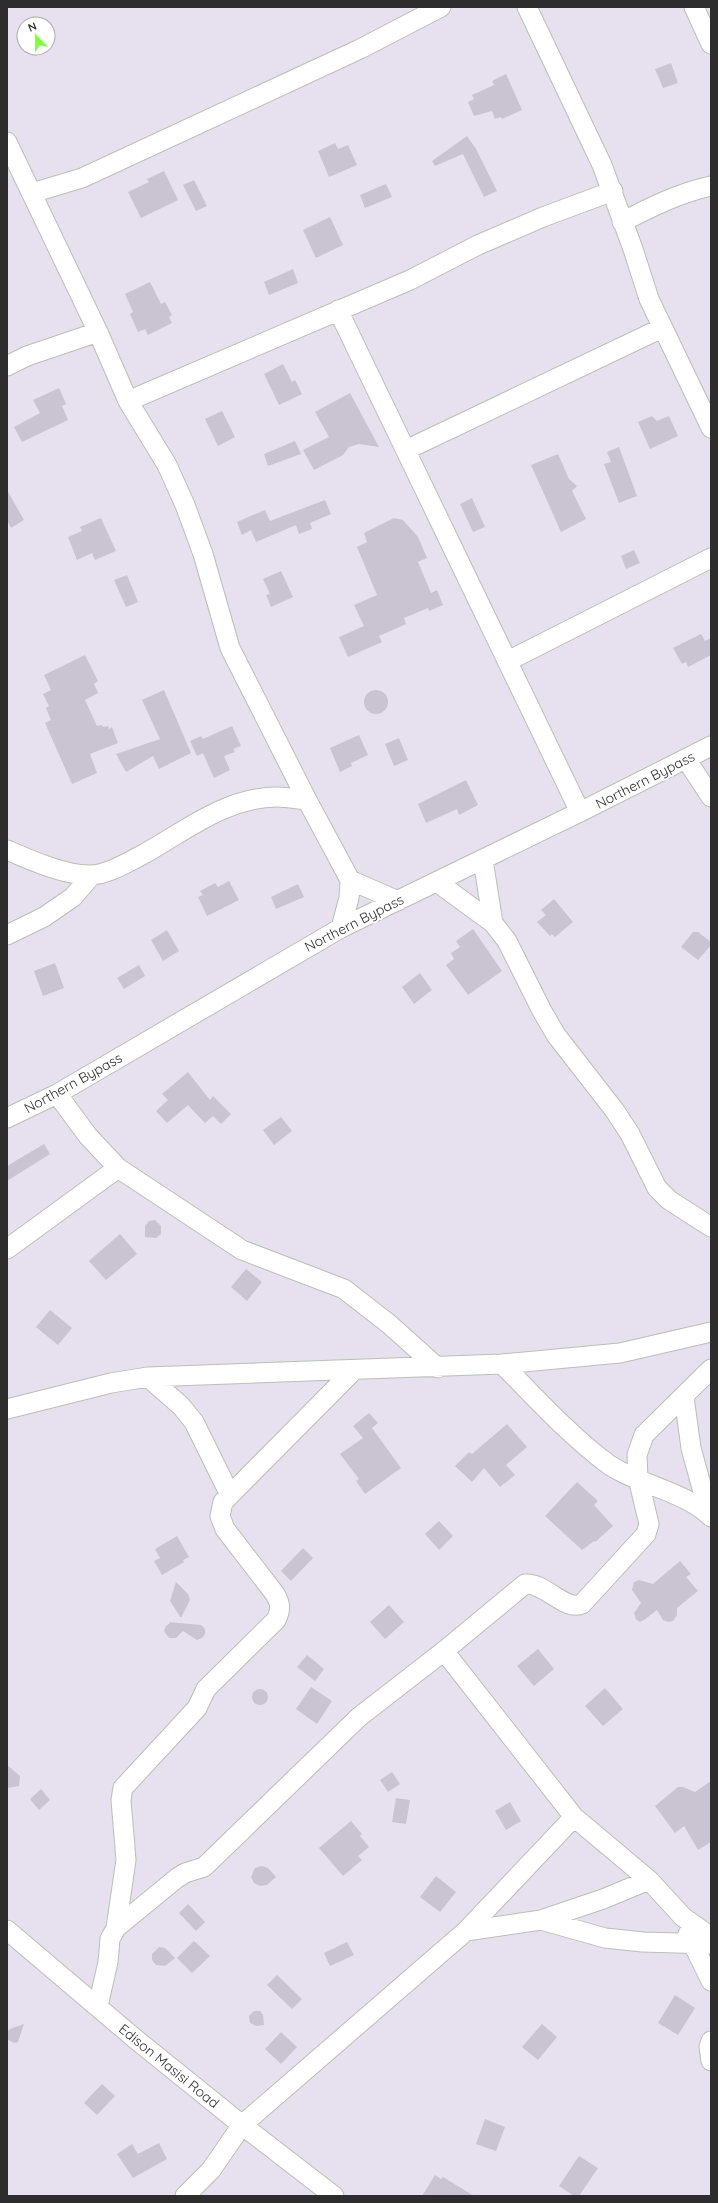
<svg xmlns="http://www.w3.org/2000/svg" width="718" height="2203" font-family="Quicksand,sans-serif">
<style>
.building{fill:#cac4d2}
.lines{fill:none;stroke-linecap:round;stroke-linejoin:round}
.minor-casing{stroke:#b8c1b3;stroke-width:21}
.minor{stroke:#fff;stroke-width:19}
.labels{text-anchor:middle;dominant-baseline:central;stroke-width:4;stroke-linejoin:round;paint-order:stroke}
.street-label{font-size:14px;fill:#2d2d2d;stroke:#fff}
</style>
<rect width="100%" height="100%" fill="#e6e0ef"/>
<!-- building -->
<path class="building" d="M671 63 678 83 663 88 655 69Z
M506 74 522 110 502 119 501 117 495 119 492 111 474 116 468 102 474 99 472 95 494 85 492 81Z
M467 136 476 149 497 191 484 197 463 154 435 166 432 161Z
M335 143 338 149 348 145 357 165 329 177 318 151Z
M164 171 178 200 141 218 128 192 149 182 147 179Z
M194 180 207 206 196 211 183 185Z
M386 184 392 197 365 208 360 195Z
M330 217 343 245 316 258 303 230Z
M293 269 298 283 269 295 264 282Z
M150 282 161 304 165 302 172 315 169 317 172 323 148 335 145 329 138 332 130 314 133 312 125 294Z
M283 364 292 382 295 380 302 394 279 405 264 374Z
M59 388 66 404 62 406 68 420 22 442 14 427 40 413 33 400Z
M350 393 379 447 359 444 349 447 343 455 314 470 303 450 329 437 315 412Z
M222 411 235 437 218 446 205 419Z
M652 416 657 421 669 416 678 436 650 449 638 422Z
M295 441 301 454 268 466 264 454Z
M619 447 637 496 619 503 604 464 611 462 607 452Z
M558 454 569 479 577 486 572 491 586 519 561 532 531 465Z
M7 490 24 520 11 528 7 520Z
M472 498 485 527 473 532 460 504Z
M325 500 331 514 310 523 312 529 299 534 296 525 256 542 251 530 242 535 237 522 265 510 270 521Z
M101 518 116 551 95 560 92 553 77 560 68 537 82 531 80 527Z
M394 518 403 520 418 537 427 558 418 562 431 593 437 590 443 605 429 611 428 608 404 618 406 624 379 636 382 642 348 657 339 637 364 626 354 605 377 595 357 547 367 542 364 533Z
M634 550 640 563 626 569 621 556Z
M281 571 293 597 271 607 266 595 270 594 263 579Z
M127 575 138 602 126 607 114 580Z
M701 634 705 641 711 638V655L688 667 686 662 682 664 673 648Z
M85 655 98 681 94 684 98 693 85 700 97 726 102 725 103 727 108 726 109 729 112 727 118 743 90 754 97 773 72 784 45 723 51 720 46 708 49 706 43 694 51 690 44 675Z
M364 702a12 12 0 1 1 24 0a12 12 0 1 1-24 0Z
M164 690 191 753 159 769 153 756 126 772 116 754 160 739 142 700Z
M232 726 241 746 233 749 235 752 224 756 230 770 214 778 203 753 197 756 190 741 201 736 203 739Z
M359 735 368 755 351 763 352 766 340 772 330 748Z
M399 738 408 760 394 766 385 744Z
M466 780 478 805 459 815 457 809 426 823 418 804Z
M229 881 239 900 207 916 198 897 203 895 200 891 215 883 218 887Z
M298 884 304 897 276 909 271 897Z
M554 899 573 922 555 937 552 934 550 936 537 922 546 915 541 910Z
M473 929 502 971 468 995 446 965 454 959 451 953 460 947 456 941Z
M167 930 179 951 163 961 151 940Z
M693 932H698L711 942V945L698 960 681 947Z
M55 963 64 988 43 996 34 971Z
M139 965 145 976 124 989 117 978Z
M420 973 432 990 414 1004 402 987Z
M188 1072 210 1100 213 1096 231 1114 221 1124 213 1116 205 1123 188 1105 167 1123 156 1111 168 1100 162 1094Z
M281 1117 292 1131 274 1145 263 1130Z
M44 1144 50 1154 7 1181V1166Z
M155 1220 161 1226V1234L156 1238 145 1237V1226L149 1221Z
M120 1234 137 1254 106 1280 89 1261Z
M246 1269 262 1282 247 1301 231 1287Z
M50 1310 72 1328 58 1345 36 1327Z
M369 1413 378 1423 372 1428 401 1468 365 1494 356 1481 359 1479 340 1454 363 1438 353 1426Z
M507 1424 527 1447 506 1465 515 1475 500 1487 484 1468 472 1482 455 1466 469 1452 472 1454Z
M577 1482 598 1501 594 1505 613 1526 595 1542 594 1541 582 1550 545 1516Z
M439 1521 453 1536 439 1550 425 1534Z
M177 1536 189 1557 183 1560 184 1562 162 1575 154 1561 160 1558 155 1549Z
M303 1548 313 1558 291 1581 281 1571Z
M680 1561 691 1574 686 1577 698 1591 677 1608V1615L673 1621 668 1622 663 1620 657 1610 644 1620 640 1622 636 1619 634 1613 641 1603 632 1590 634 1582 639 1580 653 1584Z
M176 1582 188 1594 190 1600 181 1618 170 1601Z
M389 1605 404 1622 385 1639 370 1622Z
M169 1622 201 1625 205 1629V1634L202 1638 197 1640 183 1631 176 1638H169L164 1631 166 1626 170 1623Z
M538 1649 554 1669 534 1686 517 1666Z
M307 1655 324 1669 315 1681 297 1667Z
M311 1687 332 1701 317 1724 296 1709Z
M605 1688 623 1709 603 1726 585 1706Z
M252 1697a8 8 0 1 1 16 0a8 8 0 1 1-16 0Z
M7 1765 20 1776 19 1786 7 1788Z
M392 1772 400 1784 388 1792 380 1780Z
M711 1781V1842L698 1850 684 1826 675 1833 655 1806 678 1787H683L695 1792Z
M41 1789 50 1800 39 1810 30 1799Z
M396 1798 410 1800 406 1824 392 1822Z
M510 1802 521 1821 506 1830 495 1811Z
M351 1821 362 1834 360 1836 369 1847 358 1856 362 1860 343 1876 319 1848Z
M262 1866 268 1868 276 1877 267 1885 260 1886 254 1883 251 1877 255 1868Z
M436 1876 456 1892 440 1912 420 1897Z
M188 1904 205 1922 196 1931 179 1913Z
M194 1941 210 1956 192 1973 177 1958Z
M347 1942 354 1955 330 1966 324 1953Z
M159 1947 165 1948 175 1958 165 1966 156 1965 152 1960V1954Z
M277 1975 302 1999 292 2009 267 1985Z
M675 1995 695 2008 678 2035 658 2023Z
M254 2011H260L263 2015 264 2025 256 2026 250 2023 249 2016Z
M24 2024 18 2042 14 2043 7 2039V2032L10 2029Z
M542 2024 557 2037 538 2060 522 2047Z
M281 2032 297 2047 281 2064 265 2049Z
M102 2084 115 2096 97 2115 84 2103Z
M485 2119 505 2127 496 2151 476 2144Z
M159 2143 167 2159 133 2178 117 2154 132 2144 138 2154Z
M579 2156 598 2168 579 2196H574L559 2186Z
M435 2175 441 2179 443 2177 474 2196H422Z"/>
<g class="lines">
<defs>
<path id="minor" d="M527 7 602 165 633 249 649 299 711 428
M694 7 711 44
M7 142 98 332 128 401 167 465 185 505 203 554 230 648 307 800 350 880 349 898 341 928
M32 193 82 178 360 49 441 7
M622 222C651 207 679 193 711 186
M338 310 580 812
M7 366 27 356 98 332
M128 401 410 280 478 245 543 217 613 191
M406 450 662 328
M508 661 711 558
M686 759 711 797
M7 850C30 860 66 876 91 875 109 874 126 863 142 855 184 832 226 797 277 797 287 797 297 799 307 800
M483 860 493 923
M350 880 398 901
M437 882 493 923 507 941 542 1011 556 1035 615 1111 630 1134 657 1188 669 1200 711 1227
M7 935 44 917 73 897 92 875
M57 1094 88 1136 118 1168 242 1250 344 1289 389 1324 438 1368
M7 1118 57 1094 341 928 580 812 711 746
M7 1249 118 1168
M502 1364C535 1397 570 1436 608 1464 636 1484 687 1492 711 1517
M148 1377 181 1406 194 1422 230 1495
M684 1397 691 1448 709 1514
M7 1409 111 1383 148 1377 502 1364 620 1353 711 1332
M444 1651 574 1817 649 1880 683 1917 711 1937
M541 1920 605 1938 643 1942 711 1944
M116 1928 126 1860 121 1800 123 1788 197 1708 206 1689 276 1620C281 1610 281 1604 275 1594L225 1529 220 1516 223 1502 354 1370
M7 1930 133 2037 242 2125 334 2196
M466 1931 541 1920 603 1899 649 1880
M688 1934 711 1981
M98 2006 108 1962 110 1939 116 1928 177 1878 185 1873 204 1867 359 1717 444 1651 525 1584C545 1582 565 1612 582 1604L646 1534 649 1524 638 1478 637 1455 644 1435 711 1369
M711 2041 709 2047 711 2061
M185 2196 211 2170 242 2125 466 1931 574 1817"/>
</defs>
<!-- minor casing -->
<use href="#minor" class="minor-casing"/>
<!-- minor -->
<use href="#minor" class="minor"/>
</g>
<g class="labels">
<!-- street labels -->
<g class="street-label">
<text transform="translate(645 780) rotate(-27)">Northern Bypass</text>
<text transform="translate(354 923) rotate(-27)">Northern Bypass</text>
<text transform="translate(73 1083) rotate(-29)">Northern Bypass</text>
<text transform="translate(169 2066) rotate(39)">Edison Masisi Road</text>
</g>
</g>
<!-- border -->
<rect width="718" height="2203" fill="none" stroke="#2d2d2d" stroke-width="16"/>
<!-- north arrow -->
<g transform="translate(36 36) rotate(338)"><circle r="19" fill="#ffffff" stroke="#ababab"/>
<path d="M0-3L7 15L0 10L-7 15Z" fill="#82ff3d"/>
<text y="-6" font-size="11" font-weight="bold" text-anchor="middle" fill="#2d2d2d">N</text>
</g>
</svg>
